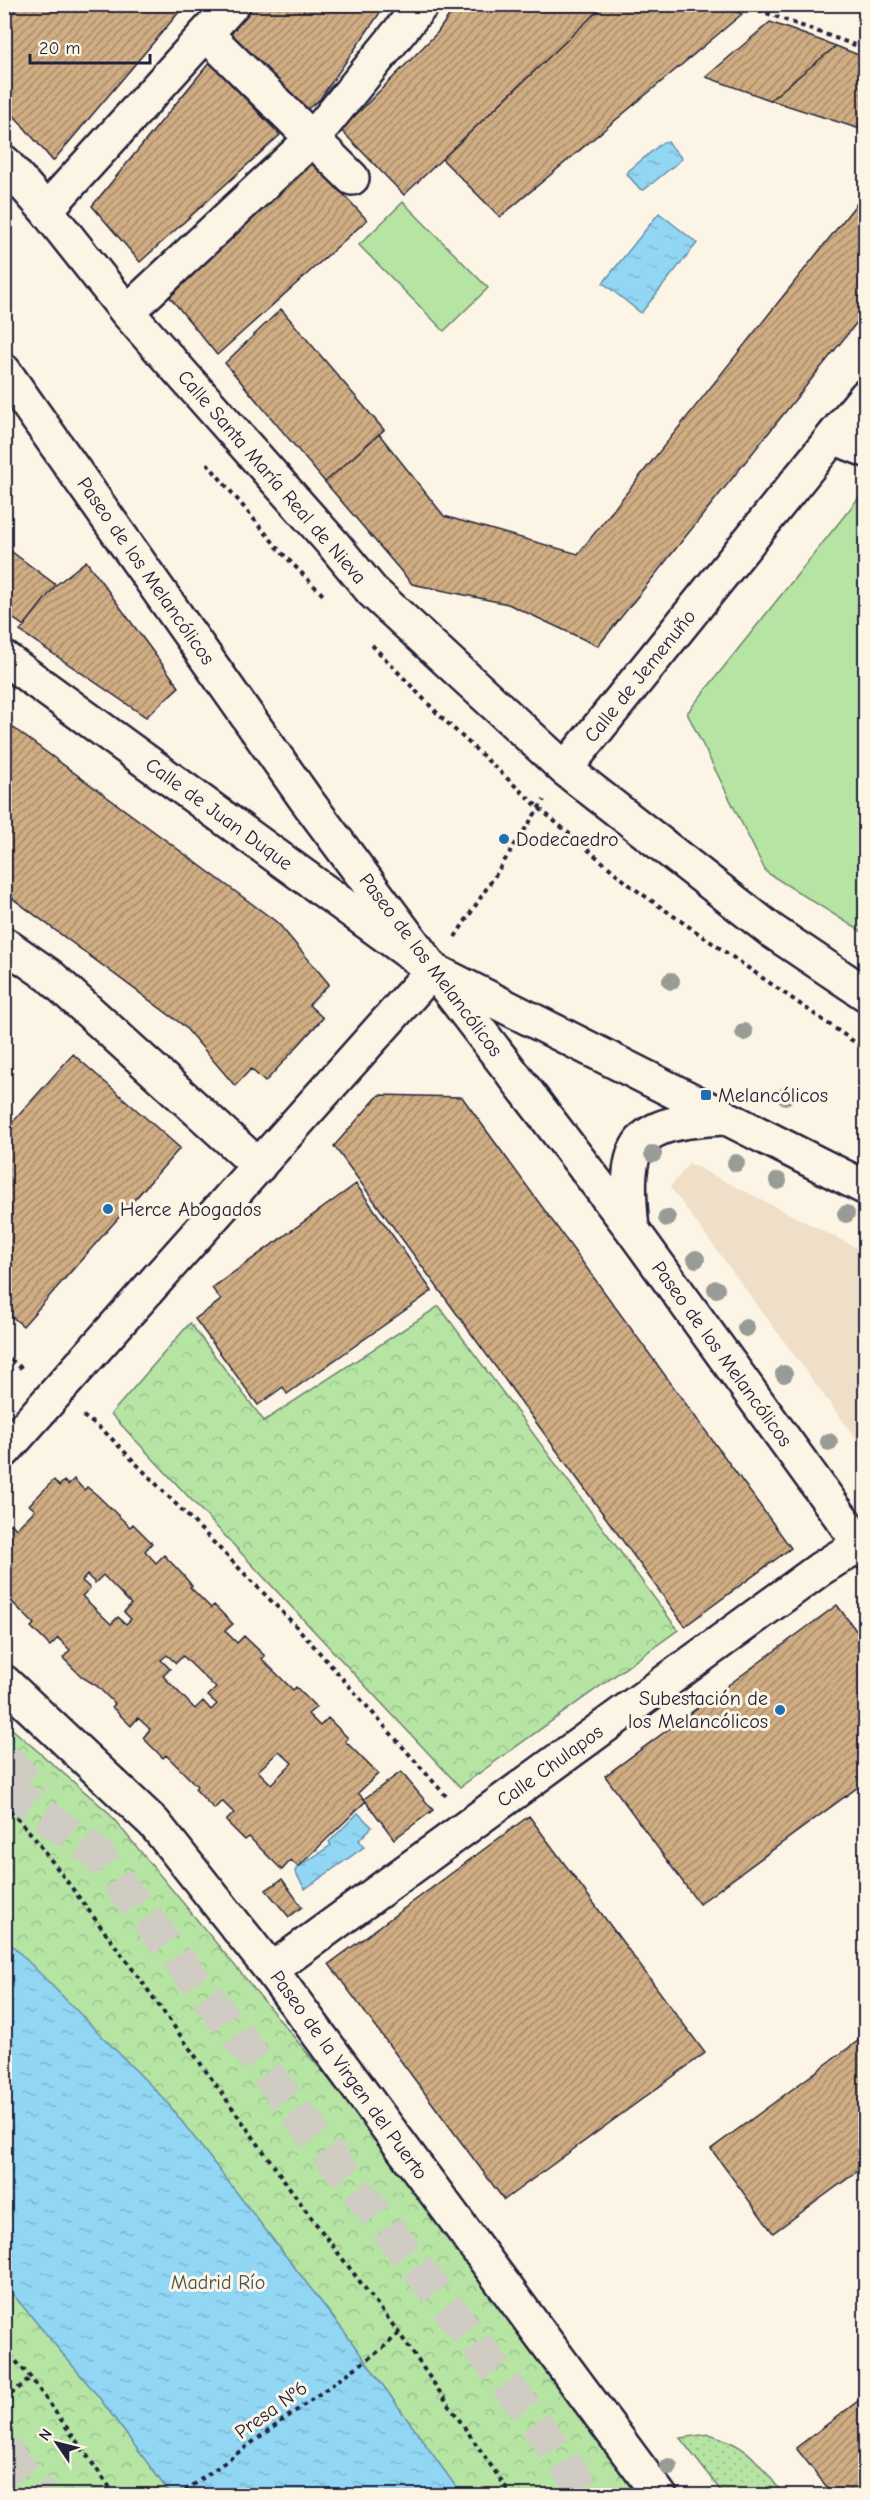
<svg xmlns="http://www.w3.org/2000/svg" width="870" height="2500" font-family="'Comic Neue',sans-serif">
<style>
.built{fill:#efdfc8}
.grass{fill:url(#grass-dots);stroke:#6c836f;stroke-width:1.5}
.park{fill:url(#park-crowns);stroke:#6c836f;stroke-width:1.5}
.garden{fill:#b5e4a3;stroke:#6c836f;stroke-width:1.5}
.water{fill:url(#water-ripples);stroke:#658ea9;stroke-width:1.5}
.building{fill:url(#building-hatch);stroke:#22223b;stroke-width:1.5;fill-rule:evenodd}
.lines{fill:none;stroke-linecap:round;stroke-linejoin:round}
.highway-tunnel{stroke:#d0cbc3;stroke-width:33;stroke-dasharray:33 16;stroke-linecap:butt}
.minor-casing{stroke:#22223b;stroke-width:38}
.path{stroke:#22223b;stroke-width:4;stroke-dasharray:4.5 4.5;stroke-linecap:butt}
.minor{stroke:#fcf5e5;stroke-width:33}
.tree{fill:#989b96}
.poi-dot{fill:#1f6fb2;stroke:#fcf5e5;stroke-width:2}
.labels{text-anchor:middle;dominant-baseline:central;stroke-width:6;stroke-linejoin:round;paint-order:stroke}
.street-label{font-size:20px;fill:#22223b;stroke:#fcf5e5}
.poi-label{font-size:20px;fill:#22223b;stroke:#fcf5e5;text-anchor:start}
.park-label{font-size:20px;fill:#475255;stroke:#fcf5e5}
</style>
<defs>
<pattern id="grass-dots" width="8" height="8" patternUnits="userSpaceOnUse" patternTransform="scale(1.5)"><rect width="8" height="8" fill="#b5e4a3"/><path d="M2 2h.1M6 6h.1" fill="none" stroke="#9bc38d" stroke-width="1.8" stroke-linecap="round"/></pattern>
<pattern id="park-crowns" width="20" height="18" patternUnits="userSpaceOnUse" patternTransform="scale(1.5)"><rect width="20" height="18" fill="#b5e4a3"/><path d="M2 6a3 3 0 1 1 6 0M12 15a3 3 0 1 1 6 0" fill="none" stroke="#9bc38d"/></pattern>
<pattern id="water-ripples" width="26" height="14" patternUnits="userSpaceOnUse" patternTransform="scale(1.5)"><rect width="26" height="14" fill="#91d6f3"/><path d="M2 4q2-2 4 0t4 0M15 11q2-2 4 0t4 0" fill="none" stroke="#7db7d1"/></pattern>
<pattern id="building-hatch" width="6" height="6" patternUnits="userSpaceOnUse" patternTransform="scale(1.5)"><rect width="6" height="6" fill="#d0ad83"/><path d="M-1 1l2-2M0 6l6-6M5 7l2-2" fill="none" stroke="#a88c6c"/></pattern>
</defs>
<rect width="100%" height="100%" fill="#fcf5e5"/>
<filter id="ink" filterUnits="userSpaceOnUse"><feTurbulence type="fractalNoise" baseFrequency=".0167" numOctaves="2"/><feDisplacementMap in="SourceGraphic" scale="12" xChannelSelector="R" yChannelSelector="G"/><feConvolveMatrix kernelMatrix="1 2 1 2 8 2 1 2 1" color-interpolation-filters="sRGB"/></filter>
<g filter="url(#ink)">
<!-- built -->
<path class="built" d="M689 1163 865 1252V1451L670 1187Z"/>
<!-- grass -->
<path class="grass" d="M709 2434C752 2447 757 2462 784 2495H724L680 2438Z"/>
<!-- park -->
<path class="park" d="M439 1306 678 1630 460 1787 111 1414 190 1323 264 1421Z
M4 1722 107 1811 379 2140 651 2495H5Z"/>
<!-- garden -->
<path class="garden" d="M403 202 488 288 444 331 359 245Z
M865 490V934L766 872 687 713Z"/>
<!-- water -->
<path class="water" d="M663 142H668L682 159 644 190 640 189 626 173Z
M659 213 697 243 641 313 603 283Z
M358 1813 372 1827 359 1840 364 1847 305 1889 295 1872 296 1869 331 1845 329 1842Z
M4 1937 166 2101 346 2334 462 2495H171L98 2396 5 2285Z"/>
<!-- building -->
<path class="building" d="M19 4H186L53 161 4 104V24Z
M255 4H386L320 99 305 111 231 34Z
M457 4H605L404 195 341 130 437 33Z
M605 4H718L742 14 500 217 442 159Z
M770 22 836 46 770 100 706 77Z
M836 46 866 58V131L770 100Z
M210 62 280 135 140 262 92 206Z
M309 157 367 220 217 355 165 291Z
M866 192V311L598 646 508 604 412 584 325 482 379 434 444 516 578 554Z
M281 309 384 430 325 482 225 363Z
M4 546 56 585 24 626 4 612Z
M86 561 179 687 146 717 20 631 56 585Z
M4 721 278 923 329 984 309 1005 323 1018 265 1082 251 1069 235 1086 184 1026 4 892Z
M73 1054 180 1148 23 1326 4 1310V1132Z
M379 1095 462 1097 791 1548 685 1626 334 1146Z
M356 1184 432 1291 287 1394 283 1387 258 1405 195 1319 221 1300 212 1288Z
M74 1479 84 1490 87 1487 97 1495 130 1527 133 1524 152 1543 145 1551 156 1563 164 1555 184 1576 192 1586 190 1587 211 1608 214 1605 233 1624 225 1631 237 1643 244 1636 265 1656 262 1659 293 1690 296 1687 316 1707 308 1714 320 1726 328 1718 348 1738 345 1741 378 1774 358 1793 366 1801 298 1867 291 1860 282 1870 249 1837 245 1840 226 1821 234 1813 222 1801 214 1809 195 1789 197 1786 166 1755 163 1758 143 1738 150 1729 138 1718 131 1726 112 1707 115 1704 97 1686 82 1677 63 1658 70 1650 58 1638 50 1646 31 1627 34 1624 4 1594V1529L11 1523 16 1529 35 1510 29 1505 54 1480 59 1486 64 1481 68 1485ZM87 1575 95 1583 103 1575 131 1604 124 1612 131 1619 126 1624 118 1617 111 1624 82 1596 90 1588 82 1581ZM167 1655 176 1663 183 1656 216 1688 208 1696 217 1704 211 1710 203 1701 195 1709 163 1676 170 1669 161 1660ZM279 1751 292 1763 271 1784 258 1771Z
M837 1605 866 1644V1781L699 1904 605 1776Z
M401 1772 433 1810 394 1839 364 1799Z
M529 1816 705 2053 504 2200 329 1964Z
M282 1879 302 1907 289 1917 266 1890Z
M866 2035V2165L773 2233 711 2149Z
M866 2395V2496H834L796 2448Z"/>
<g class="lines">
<!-- highway-tunnel -->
<path class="highway-tunnel" d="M4 1758 40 1795
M4 1786 96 1853 498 2372 589 2496
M4 2450 42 2496"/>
<defs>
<path id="minor" d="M207 35 352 178
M4 162 46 210 127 312 334 545 372 591 565 769 772 931 866 994
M46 210 233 4
M127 312 313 138 422 4
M4 371 307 801 433 970 632 1229 866 1552
M833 437 866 450
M4 658 433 970 866 1188
M565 769 866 396
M4 944 50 976 259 1166
M632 1229C623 1140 633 1123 724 1118
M4 1451 433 970
M4 1682 154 1823 271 1970 660 2496
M271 1970 820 1569 860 1544"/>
</defs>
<!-- minor casing -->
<use href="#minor" class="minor-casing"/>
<!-- path -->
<path class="path" d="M741 4 866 49
M207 463 283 554 325 597
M372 645 440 716 539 808 632 887 866 1050
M455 937 544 800
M4 1354 25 1371
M83 1416 104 1431 296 1626 446 1796
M4 1804 33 1836 140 1979 307 2212 399 2333 512 2496
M4 2348 31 2378 116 2496
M4 2400 31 2378
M178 2496 383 2348 399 2333"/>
<!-- minor -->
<use href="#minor" class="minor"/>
</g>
<!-- trees -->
<g class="tree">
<circle cx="671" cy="981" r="9"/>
<circle cx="744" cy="1032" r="9"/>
<circle cx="785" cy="1096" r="9"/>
<circle cx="653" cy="1154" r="9"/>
<circle cx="736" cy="1163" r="9"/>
<circle cx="778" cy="1181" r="9"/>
<circle cx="846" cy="1214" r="9"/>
<circle cx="667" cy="1218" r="9"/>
<circle cx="696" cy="1259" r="9"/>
<circle cx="716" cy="1289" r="9"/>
<circle cx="746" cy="1328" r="9"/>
<circle cx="784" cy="1374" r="9"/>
<circle cx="829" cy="1442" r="9"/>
<circle cx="669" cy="2467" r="9"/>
</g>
</g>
<!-- markers -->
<g class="poi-dot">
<circle cx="504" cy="839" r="6"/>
<rect x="700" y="1089" width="12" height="12" rx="3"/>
<circle cx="108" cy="1209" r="6"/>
<circle cx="780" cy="1710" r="6"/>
</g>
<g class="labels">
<!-- street labels -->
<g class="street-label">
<text transform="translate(272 477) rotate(49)">Calle Santa María Real de Nieva</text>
<text transform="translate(146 571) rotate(55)">Paseo de los Melancólicos</text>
<text transform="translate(640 676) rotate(-51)">Calle de Jemenuño</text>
<text transform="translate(219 814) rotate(36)">Calle de Juan Duque</text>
<text transform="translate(431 965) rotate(53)">Paseo de los Melancólicos</text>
<text transform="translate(722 1354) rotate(54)">Paseo de los Melancólicos</text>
<text transform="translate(550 1766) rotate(-36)">Calle Chulapos</text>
<text transform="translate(349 2075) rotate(54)">Paseo de la Virgen del Puerto</text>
<text transform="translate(271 2410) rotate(-36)">Presa Nº6</text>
</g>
<!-- poi labels -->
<g class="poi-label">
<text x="516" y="839">Dodecaedro</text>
<text x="718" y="1095">Melancólicos</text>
<text x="120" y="1209">Herce Abogados</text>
<text x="768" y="1698" text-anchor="end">Subestación de<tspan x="768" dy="23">los Melancólicos</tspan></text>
</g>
<!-- park labels -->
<g class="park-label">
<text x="218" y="2282">Madrid Río</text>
</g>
</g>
<!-- margin -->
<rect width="870" height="2500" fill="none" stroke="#fcf5e5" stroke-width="24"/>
<rect x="12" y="12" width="846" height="2476" fill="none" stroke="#22223b" stroke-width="2" filter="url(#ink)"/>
<!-- north arrow -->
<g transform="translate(57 2443) rotate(305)" stroke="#fcf5e5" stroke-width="4.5" paint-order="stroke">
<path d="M0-4.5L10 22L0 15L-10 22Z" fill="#22223b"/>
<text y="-9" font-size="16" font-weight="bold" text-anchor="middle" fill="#22223b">N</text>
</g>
<!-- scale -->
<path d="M30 54v9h120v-9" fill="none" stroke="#22223b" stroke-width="3"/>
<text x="39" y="54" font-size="18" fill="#22223b" stroke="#fcf5e5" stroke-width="4.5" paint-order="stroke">20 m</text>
</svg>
